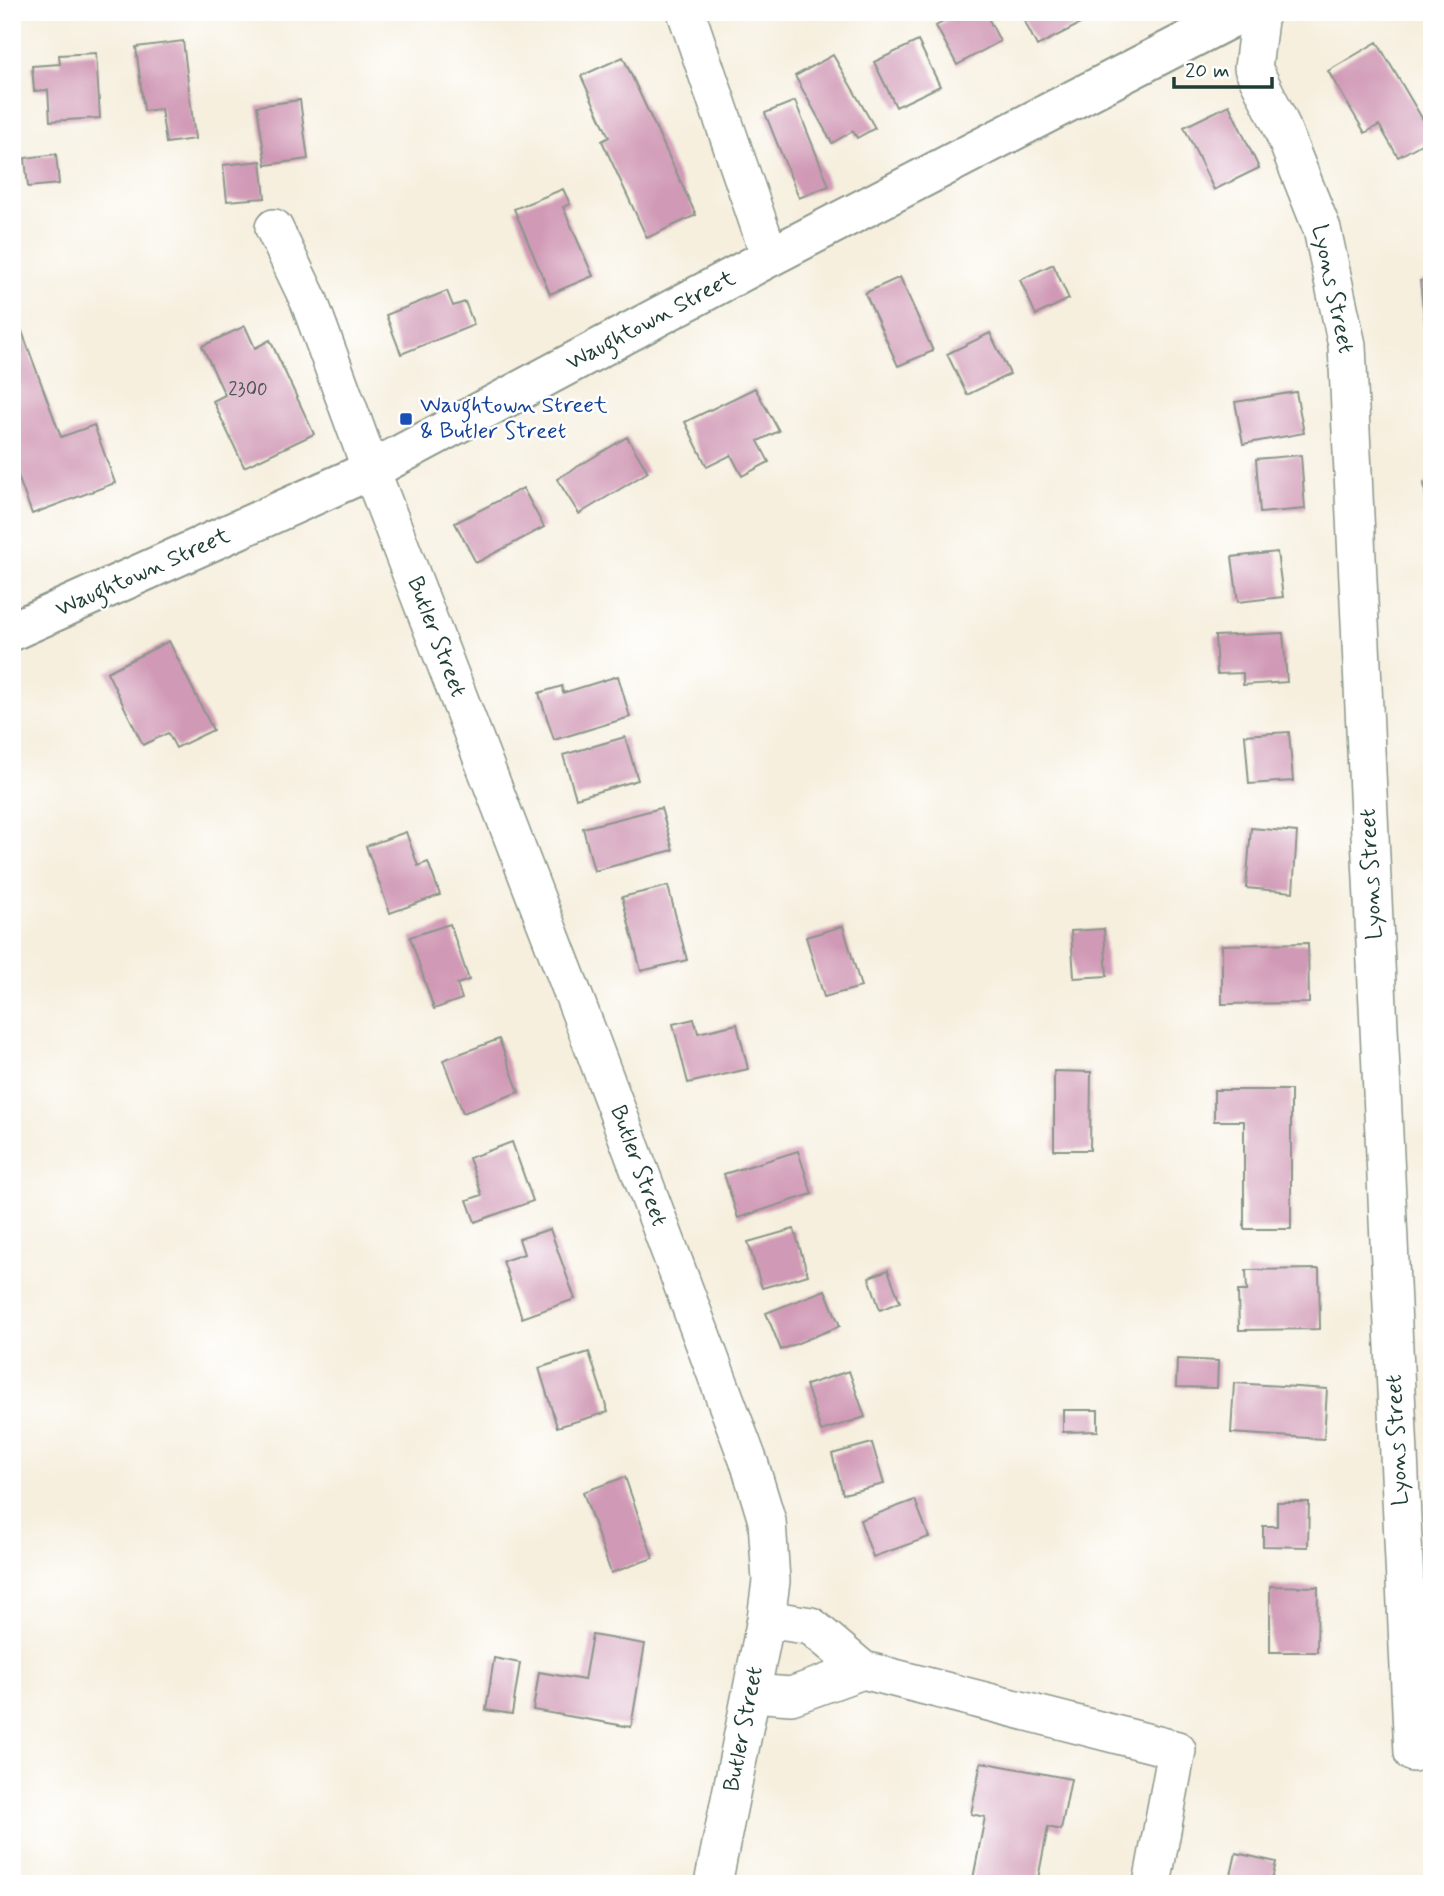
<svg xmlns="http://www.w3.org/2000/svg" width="1444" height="1896" font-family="Mynerve,sans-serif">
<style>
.building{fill:#d099b5}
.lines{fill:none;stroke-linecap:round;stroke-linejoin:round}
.minor-casing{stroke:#8a9689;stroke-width:40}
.major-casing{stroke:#8a9689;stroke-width:42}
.minor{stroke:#fff;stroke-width:37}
.major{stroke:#fff;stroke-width:38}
.transit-dot{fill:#1a4fb4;stroke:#fff;stroke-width:2.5}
.labels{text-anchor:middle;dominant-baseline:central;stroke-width:5;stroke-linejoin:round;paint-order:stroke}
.number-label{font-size:19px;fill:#4b5454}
.street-label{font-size:23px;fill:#1f3d34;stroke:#fff}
.transit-label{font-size:23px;fill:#164399;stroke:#fff;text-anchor:start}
</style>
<rect width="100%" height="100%" fill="#fff"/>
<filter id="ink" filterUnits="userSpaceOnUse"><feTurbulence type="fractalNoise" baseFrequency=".0143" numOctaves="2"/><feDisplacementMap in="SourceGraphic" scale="14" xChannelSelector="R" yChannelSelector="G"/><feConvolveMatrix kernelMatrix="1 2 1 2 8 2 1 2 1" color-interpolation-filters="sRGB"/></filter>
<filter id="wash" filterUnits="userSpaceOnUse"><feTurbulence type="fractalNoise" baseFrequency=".00686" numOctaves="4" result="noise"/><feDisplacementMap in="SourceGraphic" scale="28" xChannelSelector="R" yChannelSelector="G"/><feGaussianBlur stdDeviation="1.57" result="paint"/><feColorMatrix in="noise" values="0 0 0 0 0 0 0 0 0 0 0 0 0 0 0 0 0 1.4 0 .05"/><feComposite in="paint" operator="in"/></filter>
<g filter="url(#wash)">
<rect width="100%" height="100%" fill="#f6efde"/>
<g id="blocks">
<!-- building -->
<path class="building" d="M961 12H985L1000 41 957 65 936 26Z
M1020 12H1074L1080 24 1037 46Z
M183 41 195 139 166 143 161 109 144 111 136 47Z
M918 41 940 86 896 107 874 62Z
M1377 42 1432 135V138L1398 157 1379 125 1365 133 1328 71Z
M96 53 100 118 50 121 48 90 34 91 32 66 60 64 59 55Z
M833 55 875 128 857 138 853 131 832 143 795 76Z
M623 57 696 215 647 238 602 141 609 137 581 76Z
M300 100 308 159 266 165 257 106Z
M795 101 829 186 799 198 765 113Z
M1229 105 1259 168 1214 190 1184 127Z
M56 154 59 184 28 187 25 158Z
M261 161 265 198 227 201 223 165Z
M563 189 570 204 563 207 593 276 550 294 514 209Z
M1053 264 1069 299 1036 315 1020 280Z
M900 277 933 351 898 366 865 293Z
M1432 280V332L1426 333 1420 281Z
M447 291 453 306 465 302 474 325 401 354 386 315Z
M13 307 61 437 94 425 115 483 32 514 12 460Z
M245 326 255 348 270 340 314 434 244 467 213 401 225 395 202 346Z
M990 333 1010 374 967 395 947 354Z
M755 388 779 431 758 441 769 462 742 476 731 455 707 467 685 422Z
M1296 392 1304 433 1243 444 1235 402Z
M627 437 648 472 579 514 557 479Z
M1301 455 1305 509 1260 513 1256 459Z
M1432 482V527H1430L1424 483Z
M523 488 544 527 476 563 455 523Z
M1277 552 1283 597 1238 602 1232 557Z
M1283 633 1287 682 1243 685V673L1217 674 1215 636Z
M169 641 213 730 176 748 168 733 143 745 107 672Z
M618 676 630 717 554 740 539 693 562 686 563 693Z
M1289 732 1293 781 1249 784 1245 735Z
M625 737 638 780 576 798 563 755Z
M661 808 673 850 594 871 583 828Z
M1251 828 1297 832 1293 892 1246 888Z
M406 832 418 866 428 862 440 895 390 913 366 846Z
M668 886 687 960 641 971 622 897Z
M450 924 469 980 457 984 462 999 434 1009 410 937Z
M843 926 861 987 824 997 806 937Z
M1104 929 1107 976 1074 978 1071 931Z
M1308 943 1309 1003 1222 1004V945Z
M694 1019 698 1033 737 1024 748 1069 688 1083 673 1024Z
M499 1039 519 1092 463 1113 443 1060Z
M1054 1071 1091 1072 1090 1150H1054Z
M1214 1090H1291V1229H1244V1121H1214Z
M512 1142 533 1201 475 1222 467 1200 482 1195 469 1158Z
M798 1151 812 1194 738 1218 724 1174Z
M550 1229 575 1299 522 1318 503 1261 524 1254 519 1239Z
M794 1229 808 1275 762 1288 748 1242Z
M1319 1269 1320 1329 1239 1330 1238 1291H1247L1246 1270Z
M888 1270 900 1302 880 1310 869 1277Z
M825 1290 840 1326 781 1350 766 1313Z
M589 1352 608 1412 557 1427 539 1368Z
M1177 1359 1218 1361 1217 1388 1176 1387Z
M849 1371 865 1417 821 1431 806 1385Z
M1234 1383 1327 1389 1324 1439 1231 1433Z
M1063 1410H1098V1431L1063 1432Z
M872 1443 884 1484 843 1494 832 1454Z
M625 1477 653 1558 611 1573 583 1492Z
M915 1500 929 1537 873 1557 860 1520Z
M1277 1502H1309L1308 1547 1263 1546V1526H1277Z
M1270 1586 1318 1587 1317 1652H1270Z
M592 1635 645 1644 631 1727 533 1710 539 1672 584 1680Z
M494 1658 520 1663 512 1714 486 1710Z
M981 1762 1071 1779 1061 1830 1048 1827 1037 1884H972L985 1817 971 1814Z
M1236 1853 1276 1862 1271 1884H1229Z"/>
</g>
</g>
<g filter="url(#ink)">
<use href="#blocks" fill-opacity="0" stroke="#8a9689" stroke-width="2"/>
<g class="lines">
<defs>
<path id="minor" d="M686 12 770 257
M1260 12 1253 68 1279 121 1322 229 1347 345 1413 1753
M274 228 309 301 371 470 588 1033 750 1465 767 1521 771 1581 766 1619 713 1884
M766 1619 811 1626 863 1670 1177 1750 1152 1884
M752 1693 791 1696 863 1670"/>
<path id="major" d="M12 631 371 470 770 257 1243 12"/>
</defs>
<!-- minor casing -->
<use href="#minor" class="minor-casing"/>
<!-- major casing -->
<use href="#major" class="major-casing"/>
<!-- minor -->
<use href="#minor" class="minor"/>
<!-- major -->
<use href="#major" class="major"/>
</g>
</g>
<!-- markers -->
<rect class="transit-dot" x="399" y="412" width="14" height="14" rx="3.5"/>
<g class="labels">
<!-- number labels -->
<g class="number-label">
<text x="248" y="389">2300</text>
</g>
<!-- street labels -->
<g class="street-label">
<text transform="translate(1332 289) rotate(78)">Lyons Street</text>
<text transform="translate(651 321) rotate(-28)">Waughtown Street</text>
<text transform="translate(143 573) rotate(-24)">Waughtown Street</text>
<text transform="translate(436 637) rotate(69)">Butler Street</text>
<text transform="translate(1372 874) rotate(-93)">Lyons Street</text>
<text transform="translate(638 1166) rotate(70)">Butler Street</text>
<text transform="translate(1398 1440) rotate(-93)">Lyons Street</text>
<text transform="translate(744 1729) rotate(-79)">Butler Street</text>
</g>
<!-- transit labels -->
<g class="transit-label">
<text x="420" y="406">Waughtown Street<tspan x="420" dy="26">&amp; Butler Street</tspan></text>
</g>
</g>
<!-- margin -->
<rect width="1444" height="1896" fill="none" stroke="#fff" stroke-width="42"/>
<!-- scale -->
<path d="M1174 77v10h98v-10" fill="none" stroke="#1f3d34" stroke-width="3.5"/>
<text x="1185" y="77" font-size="21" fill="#1f3d34" stroke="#ffffff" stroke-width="5" paint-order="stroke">20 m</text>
</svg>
